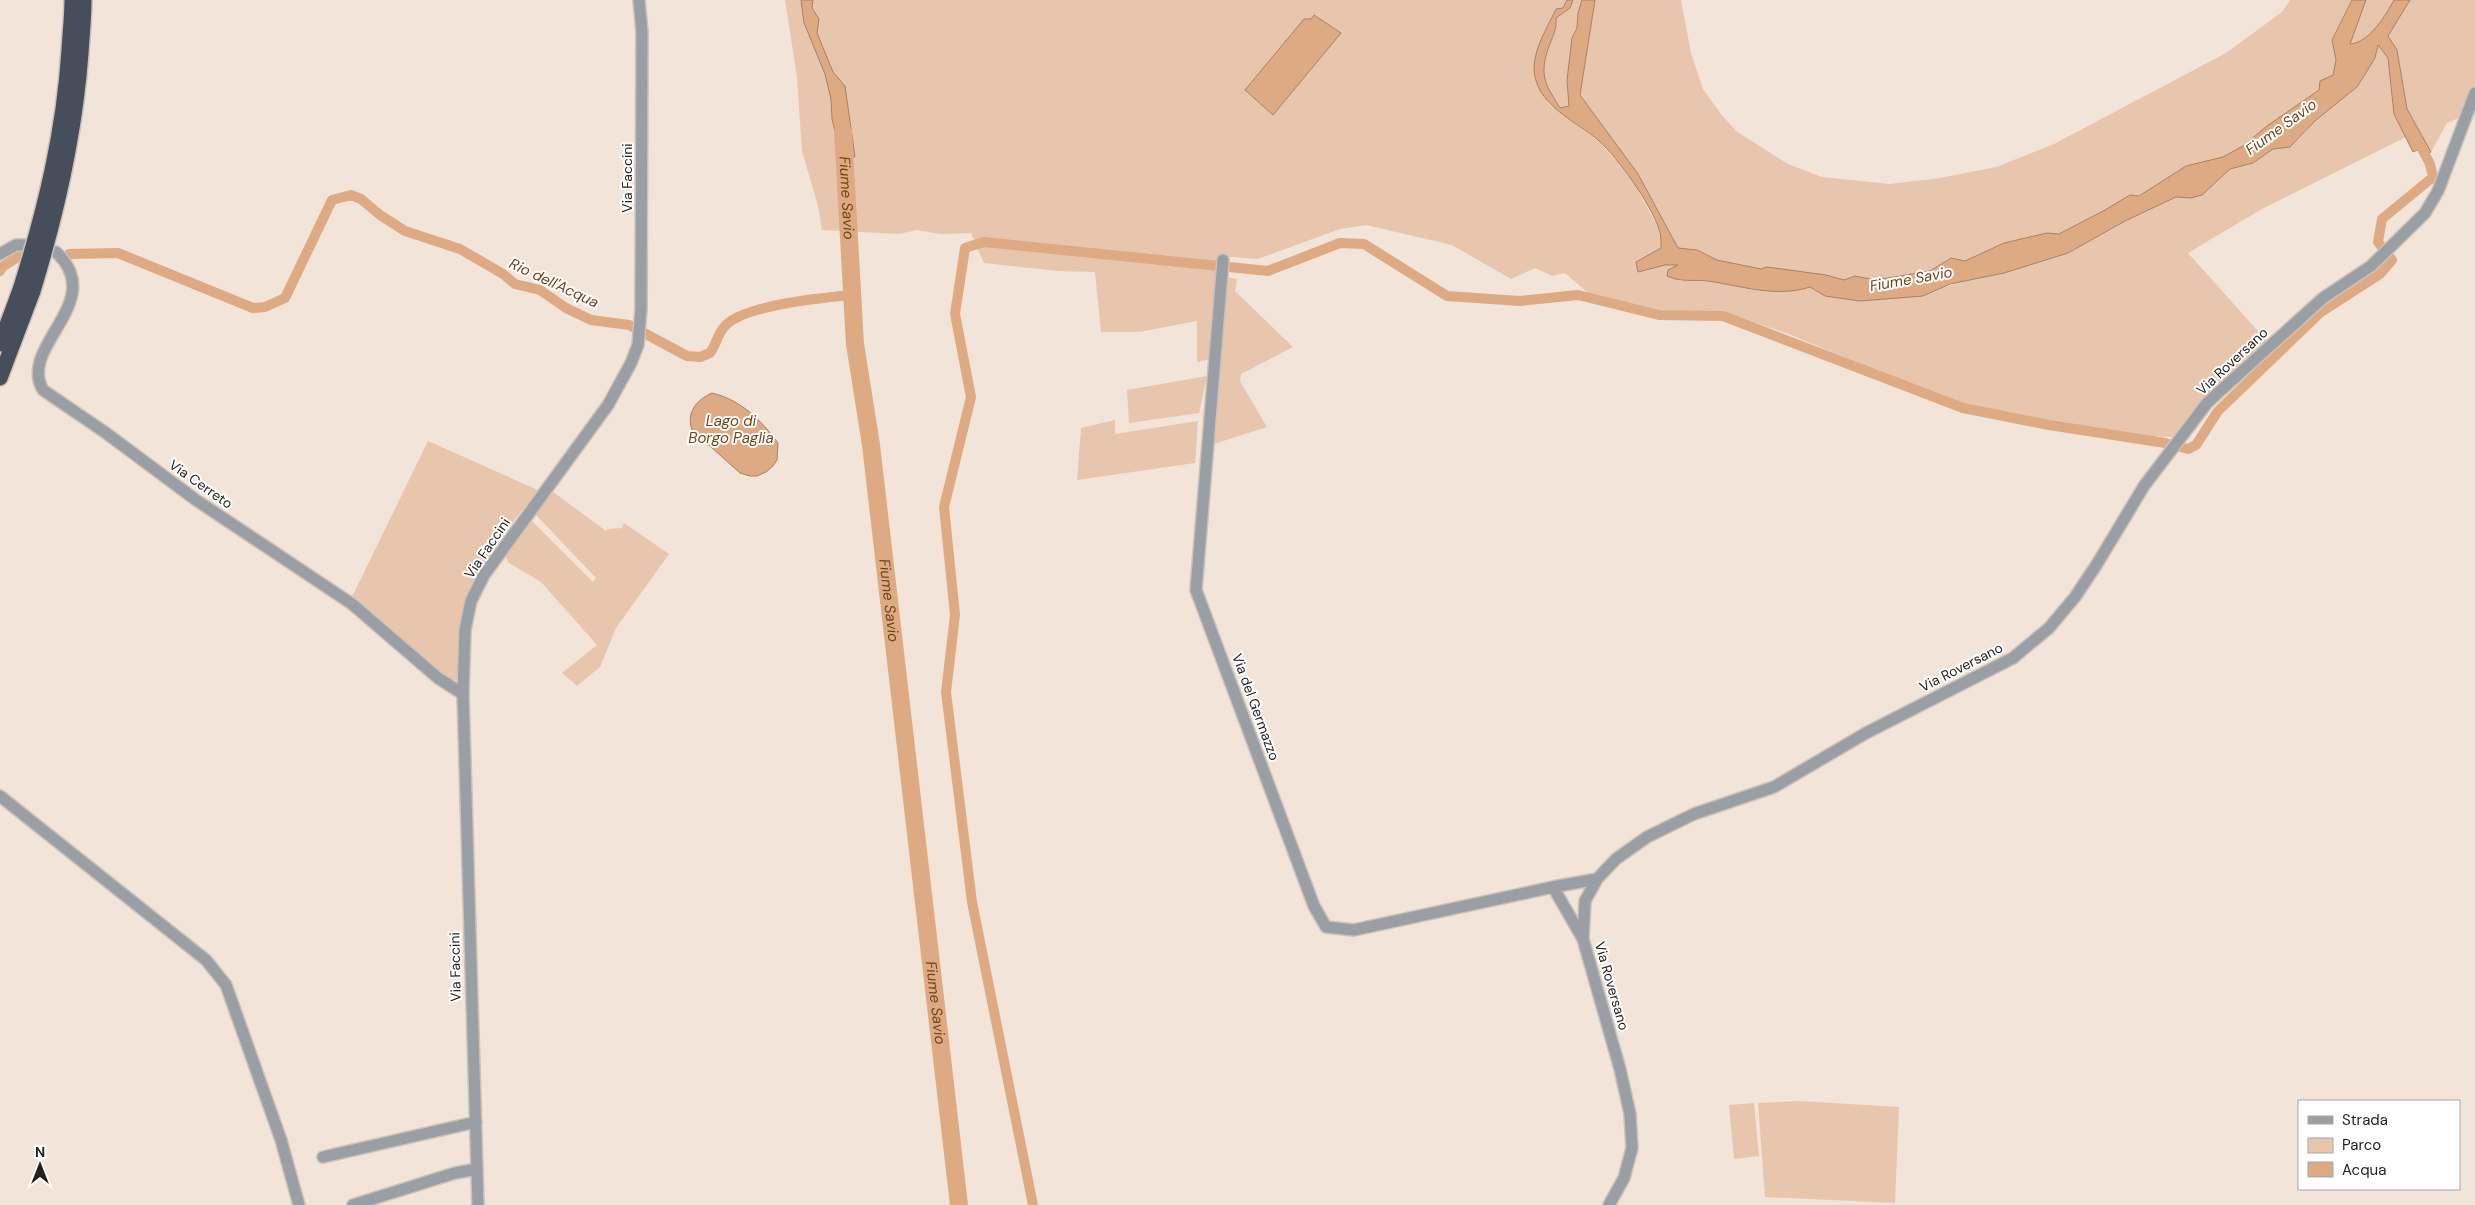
<svg xmlns="http://www.w3.org/2000/svg" width="2475" height="1205" font-family="'DM Sans',sans-serif">
<style>
.green{fill:#e8c6ad}
.water{fill:#deaa83;stroke:#a78164}
.lines{fill:none;stroke-linecap:round;stroke-linejoin:round}
.canal{stroke:#deaa83;stroke-width:10}
.river{stroke:#deaa83;stroke-width:18}
.street-casing{stroke:#cec1b7;stroke-width:14}
.highway-casing{stroke:#cec1b7;stroke-width:18}
.street{stroke:#9a9fa5;stroke-width:11}
.highway{stroke:#454e5a;stroke-width:15}
.highway-bridge-casing{stroke:#cec1b7;stroke-width:18;stroke-linecap:butt}
.highway-bridge{stroke:#454e5a;stroke-width:15}
.labels{text-anchor:middle;dominant-baseline:central;stroke-width:4;stroke-linejoin:round;paint-order:stroke}
.street-label{font-size:14px;fill:#26211d;stroke:#fff}
.water-label{font-size:15px;font-style:italic;fill:#744217;stroke:#fff}
</style>
<rect width="100%" height="100%" fill="#f3e4d9"/>
<!-- green -->
<path class="green" d="M785 0H1567L1563 8 1556 9 1538 51 1534 66 1548 103 1599 142 1620 165 1635 185 1659 229 1661 248 1636 262 1638 272 1665 265H1680V281C1688 281 1698 280 1707 281 1742 284 1776 298 1810 287L1825 296 1937 289 1981 276 2004 273 2068 253 2125 221 2177 197 2191 198 2202 195 2230 169 2253 163 2273 149 2290 147 2301 137 2316 120 2357 87 2375 58 2378 44 2388 58 2394 114 2406 137 2262 209 2188 253 2267 341 2210 395 2174 437 2147 436 2047 422 1963 406 1786 333 1722 312 1653 310 1588 293 1565 273 1552 276 1535 268 1511 279 1452 245 1366 225 1340 229 1258 259 1219 256 1215 275 1237 279 1235 291 1293 347 1241 374 1240 381 1267 427 1214 444 1210 441 1216 358 1197 362V321L1139 332H1101L1095 272 1058 271 984 263 971 233 940 234 917 230 899 234 822 230 818 206 802 151 797 77Z
M1573 0H1582L1578 13 1577 28 1572 38 1567 80 1569 106 1560 109C1546 85 1539 77 1548 49 1552 37 1557 31 1556 18L1570 8Z
M1595 0H1681L1691 53 1703 89 1720 113 1736 131 1788 164 1822 177 1889 184 1940 178 1996 167 2054 144 2226 53 2282 12 2290 0H2352L2332 40 2336 60 2333 75 2320 81 2319 90 2267 126 2243 146 2223 157 2186 166 2139 196 2130 195 2105 210 2059 234 2047 233 2004 243 1965 261 1950 258 1930 271 1876 280 1855 276 1844 280 1826 275 1767 267 1761 269 1717 260 1697 250 1678 248 1638 174 1580 95Z
M2366 0H2394C2386 15 2369 43 2350 44Z
M2410 0H2475V86L2461 117 2447 123 2431 152 2407 109 2397 50 2388 36Z
M1207 376 1199 413 1129 423 1127 390Z
M1115 420V434L1198 421 1195 463 1077 480 1081 428Z
M428 441 538 490C509 528 474 565 463 612 458 631 460 654 460 674L456 680H449L352 597Z
M552 491 606 531 608 529 622 528 624 523 669 554 616 628 600 667 577 686 562 673 597 645 541 582 509 563 505 555 531 520 593 582 596 578 535 514Z
M1800 1101 1899 1107 1895 1203 1765 1197 1758 1103Z
M1754 1103 1759 1156 1734 1159 1729 1105Z"/>
<!-- water -->
<path class="water" d="M801 0H813L812 8 819 19 817 33 833 72 845 86 855 157 837 153 838 143 832 119 831 99 825 74 804 23Z
M1567 0H1573L1570 8 1556 18C1557 31 1552 37 1548 49 1539 77 1546 85 1560 108L1569 106 1567 80 1572 38 1577 28 1578 13 1582 0H1595L1580 95 1638 174 1678 248 1697 250 1717 260 1761 269 1767 267 1826 275 1844 280 1855 276 1876 280 1930 271 1951 258 1965 261 2004 243 2047 233 2059 234 2105 210 2130 195 2139 196 2186 166 2223 157 2243 146 2267 126 2319 90 2320 81 2333 75 2336 60 2332 40 2352 0H2366L2350 44C2369 43 2386 15 2394 0H2410L2388 36 2397 50 2407 109 2431 152 2422 157 2419 149 2413 152 2394 114 2388 58 2378 45 2375 58 2357 87 2316 120 2290 147 2273 149 2253 163 2230 169 2202 195 2191 198 2176 197 2125 221 2068 253 2004 273 1950 284 1923 296 1860 301 1825 296 1810 287C1776 298 1742 286 1708 281 1692 279 1683 283 1667 276L1668 270 1678 265H1665L1638 272 1636 262 1661 248C1661 242 1661 234 1659 229 1650 203 1619 159 1599 141 1575 120 1533 104 1534 66 1535 47 1548 26 1556 9L1563 8Z
M1314 15 1341 33 1273 115 1245 90 1304 19H1311Z
M712 393C741 400 761 420 778 443L777 460 773 466 766 472 757 476H750L740 473 692 430C686 413 696 400 712 393Z"/>
<g class="lines">
<!-- canal -->
<path class="canal" d="M69 254 118 253 253 308 265 307 285 298 332 200 351 195 361 199 380 215 405 231 460 249 503 274 515 284 540 290 566 308 591 320 629 325 687 356 700 357 710 353C716 345 718 333 725 326 744 305 822 298 852 295
M0 271 2 267 24 253
M1033 1205 972 902 946 692 955 615 944 507 971 397 955 314 965 248 984 242 1268 271 1340 243 1364 244 1447 296 1520 301 1578 295 1659 315 1723 316 1963 408 2049 425 2165 443 2188 449 2196 445 2218 411 2321 312 2380 274 2392 260 2378 242 2382 219 2433 177 2430 164 2420 145"/>
<!-- river -->
<path class="river" id="s1" d="M843 132 855 344 871 445 959 1205"/>
<defs>
<path id="street" d="M56 252C109 302 17 346 43 390L106 433 196 500 352 604 438 678 463 694
M0 254 16 245H29
M1223 260 1196 590 1314 906 1326 927 1354 930 1553 887 1583 939
M0 796 206 960 226 985 281 1140 299 1205
M1553 887 1597 879
M323 1157 476 1122
M353 1205 455 1173 477 1169
M478 1205 463 694 465 630 471 601 484 575 608 405 631 363 638 345 641 309 642 32 639 0
M1609 1205 1624 1178 1632 1148 1630 1114 1620 1069 1583 939 1585 901 1597 879 1616 859 1647 837 1694 814 1774 787 1866 733 2013 658 2049 628 2075 597 2097 564 2144 486 2207 403 2323 298 2371 266 2425 213 2438 191 2475 93"/>
<path id="highway" d="M0 344 21 287
M0 378 33 291"/>
</defs>
<!-- street casing -->
<use href="#street" class="street-casing"/>
<!-- highway casing -->
<use href="#highway" class="highway-casing"/>
<!-- street -->
<use href="#street" class="street"/>
<!-- highway -->
<use href="#highway" class="highway"/>
<defs>
<path id="highway-bridge" d="M21 287C45 209 64 132 69 50 70 33 72 16 72 0
M33 291C57 213 75 135 81 53 82 36 84 18 84 0"/>
</defs>
<!-- highway-bridge casing -->
<use href="#highway-bridge" class="highway-bridge-casing"/>
<!-- highway-bridge -->
<use href="#highway-bridge" class="highway-bridge"/>
</g>
<g class="labels">
<!-- street labels -->
<g class="street-label">
<text transform="translate(627 178) rotate(-90)">Via Faccini</text>
<text transform="translate(2232 361) rotate(-43)">Via Roversano</text>
<text transform="translate(201 484) rotate(35)">Via Cerreto</text>
<text transform="translate(487 548) rotate(-56)">Via Faccini</text>
<text transform="translate(1961 667) rotate(-27)">Via Roversano</text>
<text transform="translate(1256 707) rotate(70)">Via del Germazzo</text>
<text transform="translate(455 967) rotate(-91)">Via Faccini</text>
<text transform="translate(1612 986) rotate(74)">Via Roversano</text>
</g>
<!-- water labels -->
<g class="water-label">
<text transform="translate(2281 127) rotate(-36)">Fiume Savio</text>
<text stroke="none"><textPath href="#s1" startOffset="66">Fiume Savio</textPath></text>
<text transform="translate(1911 279) rotate(-10)">Fiume Savio</text>
<text transform="translate(554 283) rotate(25)">Rio dell'Acqua</text>
<text x="731" y="421">Lago di<tspan x="731" dy="17">Borgo Paglia</tspan></text>
<text stroke="none"><textPath href="#s1" startOffset="471">Fiume Savio</textPath></text>
<text stroke="none"><textPath href="#s1" startOffset="876">Fiume Savio</textPath></text>
</g>
</g>
<!-- legend -->
<rect x="2298" y="1100" width="162" height="90" fill="#ffffff" stroke="#a8a6a5"/>
<rect x="2308" y="1116" width="25" height="8" fill="#9a9fa5" stroke="#a8a6a5"/>
<text x="2342" y="1125" font-size="15" fill="#26211d">Strada</text>
<rect x="2308" y="1138" width="25" height="15" fill="#e8c6ad" stroke="#a8a6a5"/>
<text x="2342" y="1150" font-size="15" fill="#26211d">Parco</text>
<rect x="2308" y="1162" width="25" height="15" fill="#deaa83" stroke="#a8a6a5"/>
<text x="2342" y="1175" font-size="15" fill="#26211d">Acqua</text>
<!-- north arrow -->
<g transform="translate(40 1165)" stroke="#ffffff" stroke-width="4" paint-order="stroke">
<path d="M0-4L9 19L0 12L-9 19Z" fill="#26211d"/>
<text y="-8" font-size="14" font-weight="bold" text-anchor="middle" fill="#26211d">N</text>
</g>
</svg>
